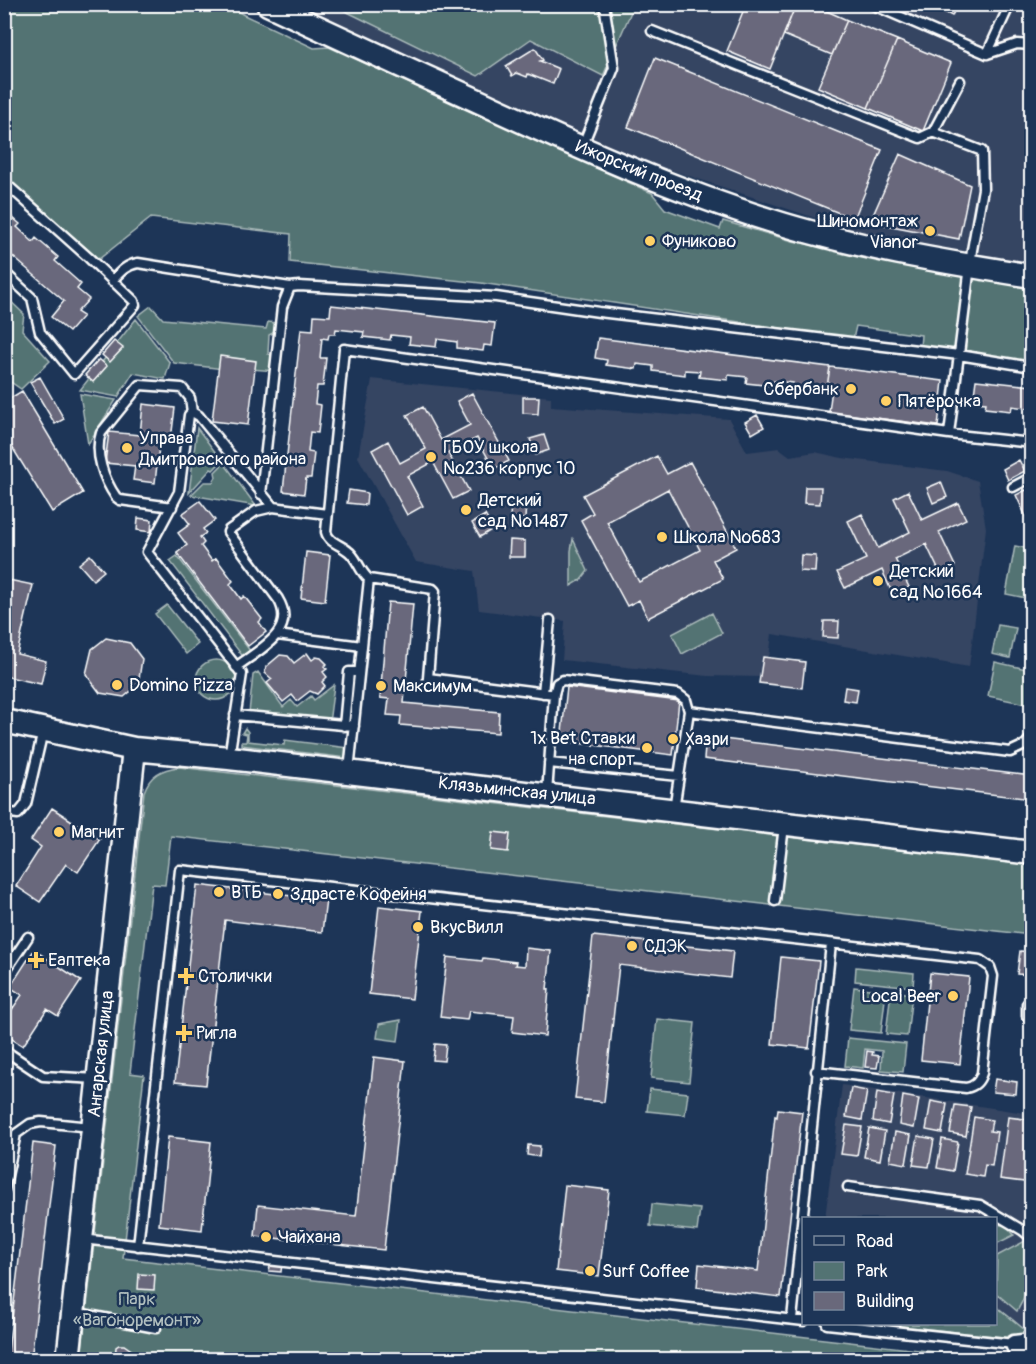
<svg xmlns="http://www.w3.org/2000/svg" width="1036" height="1364" font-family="Pangolin,sans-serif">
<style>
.built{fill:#344462}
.green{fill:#537373;stroke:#a9b9b9;stroke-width:1.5}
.building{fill:#69687b;stroke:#fff;stroke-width:1.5;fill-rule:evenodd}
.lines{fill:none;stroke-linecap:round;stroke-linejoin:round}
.lane-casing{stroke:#fff;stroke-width:13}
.street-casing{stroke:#fff;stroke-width:21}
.secondary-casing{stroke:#fff;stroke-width:27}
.lane{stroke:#1d3557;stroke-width:8}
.street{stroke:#1d3557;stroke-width:16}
.secondary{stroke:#1d3557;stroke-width:22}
.poi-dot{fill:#ffd166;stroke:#1d3557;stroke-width:2}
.labels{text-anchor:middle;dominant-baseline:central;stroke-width:5;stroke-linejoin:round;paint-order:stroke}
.street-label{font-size:18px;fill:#fff;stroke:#1d3557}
.poi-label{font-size:18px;fill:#fff;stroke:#1d3557;text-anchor:start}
.park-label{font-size:18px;fill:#b2c0c0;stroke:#1d3557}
</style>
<rect width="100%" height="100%" fill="#1d3557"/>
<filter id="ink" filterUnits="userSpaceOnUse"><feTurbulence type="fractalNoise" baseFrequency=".0167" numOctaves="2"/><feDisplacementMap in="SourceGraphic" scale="12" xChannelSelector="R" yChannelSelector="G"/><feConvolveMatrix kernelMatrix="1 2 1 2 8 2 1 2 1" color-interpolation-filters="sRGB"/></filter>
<g filter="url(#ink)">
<!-- built -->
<path class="built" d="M299 5H1031V263L900 241 845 228 653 164 596 140Z
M372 379 551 397V406L729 419 747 452 779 448 790 456 815 452 842 458 947 471 978 481 986 528 969 667 772 634 769 658H763L760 677 707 676 562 660 565 621 479 610 474 571 416 562 358 457Z
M842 1085 1031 1114V1335L882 1324H996V1218H825Z"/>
<!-- green -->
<path class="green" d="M5 5H227L244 15 314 48 329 47 652 193 665 209 720 229 723 221 793 241 852 254 1031 284V365L920 348 921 335 856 326 853 339 481 283 290 262 291 234 151 218 99 259 5 178Z
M333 5H634L603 76 531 39 478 76Z
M5 296 24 314 22 330 50 361 21 389 5 378Z
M151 306 163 319 266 329 268 322 276 323 275 332 269 335 268 354 277 356 276 371 227 367 224 369 174 363 138 316Z
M136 319 170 363 165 379 133 373 118 397 80 390Z
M80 394 116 400 88 444Z
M197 428 222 461 213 470 211 469 189 493Z
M224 463 256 506 191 495 204 482H213L216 477 215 472Z
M573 539 588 571 581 580 571 586V551Z
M1015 546 1031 549V599L1006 594Z
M177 556 251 652 244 658 170 561Z
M167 605 198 644 186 654 155 614Z
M712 613 722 633 682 654 672 634Z
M998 625 1016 628 1010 658 992 654Z
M196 680a20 20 0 1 1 40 0a20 20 0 1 1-40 0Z
M995 662 1031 670V705L988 696Z
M258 672 283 707 291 700 297 707 311 696 314 700 334 685 329 723 249 713 253 675Z
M245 728 248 732V741L284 745 285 740 348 748 347 758 241 745V742H246L247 734 242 733Z
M179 767 1031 865V935L171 836 165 885 152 884 130 1073 144 1075 123 1258 996 1359 81 1360 144 792C150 775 161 769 179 767Z
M856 967 914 973 913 987 855 981Z
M854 987 886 991 881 1033 849 1030Z
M891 991 912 994 907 1036 886 1034Z
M657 1019 695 1023 689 1082 651 1078Z
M401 1020 398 1041 377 1038 379 1024Z
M848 1038 906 1044 903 1072 881 1070 882 1051 865 1049 863 1068 845 1066Z
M650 1089 688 1093 685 1115 647 1111Z
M652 1204 700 1209 697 1231 650 1226Z
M996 1224 1007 1226 1014 1235 996 1244Z
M1027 1240C1034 1266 1031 1288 1017 1311L996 1293 997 1256Z
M996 1306 1031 1335 1022 1339 882 1324H996Z"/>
<!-- building -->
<path class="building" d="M746 4H796L770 69 727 51Z
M796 4H811L847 20 832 55 784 35Z
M928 4H957L952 16Z
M847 20 897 40 868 108 818 87Z
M897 40 951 63 923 131 868 108Z
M535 48 543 60 540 61 559 69 553 84 528 74 527 77 517 73 512 76 506 66Z
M655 58 882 150 854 219 628 127Z
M900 154 970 185 959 239 870 222Z
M4 210 20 224 17 227 33 242 36 238 58 257 55 261 81 284 77 289 89 299 77 312 83 316 69 332 51 317 64 301 4 249Z
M331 305 495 323 492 346 484 345 483 351 457 348V342L437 339 436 347 409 344 410 337 391 335 390 340 363 337 364 332 336 329 335 334H329L328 339 322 338 320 358H326L323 386H317L315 404 321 405 318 433 310 432 308 452 314 453 311 478H306L304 494 283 491 301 329 313 330 314 315 330 316Z
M598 338 830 367 827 387H820L819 392 792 388 793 383 774 381 773 386 746 383 747 377 728 375V380L699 377 700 371 685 370V375L653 371V366L637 364 636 369 606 365 607 360 595 358Z
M114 341 123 348 110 362 102 355Z
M220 356 256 361 248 425 212 421Z
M99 359 107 366 93 382 85 375Z
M830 367 943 381 938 426 829 412 832 388 827 387Z
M40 377 64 419 55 424 30 382Z
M976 380 1032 386V409L1012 406 1011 411 985 408 986 403 973 402Z
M22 391 83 493 52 512 4 434V402Z
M472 393 509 461 494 469 477 438 448 453 469 491 453 499 433 462 407 476 423 506 407 515 372 450 388 441 400 463 426 449 407 415 423 407 441 440 470 425 457 401Z
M523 397H539L538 414 523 413Z
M143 404 175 408 171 439 160 437 155 483 133 480 135 466 105 463 109 432 140 435Z
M757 415 764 427 752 434 745 422Z
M544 435 549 450 535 455 530 439Z
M657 456 667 474 690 462 736 548 713 560 723 579 648 618 639 600 627 606 581 520 593 513 583 495ZM668 489 700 550 639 582 607 522Z
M1019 460 1025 471 1008 480 1003 469Z
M941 482 947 497 933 503 927 488Z
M805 487H821L820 504 804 503Z
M1032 487V517L1027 519 1016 495Z
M349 490 367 493 366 505 347 503Z
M908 491 922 520 958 503 966 519 939 532 955 566 940 573 926 544 895 559 909 587 893 595 882 570 845 588 837 572 866 559 848 521 862 514 878 548 910 532 894 498Z
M200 501 215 520 203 529 206 533 200 537 204 543 201 546 212 561 216 558 233 581 230 584 241 599 244 596 262 619 259 622 266 632 248 646 177 553 187 545 178 533 190 524 182 514Z
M511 501 526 502 525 519 510 518Z
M485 515 493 529 480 537 472 523Z
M138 518 152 520 151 532 137 530Z
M510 540 525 541V557H509Z
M306 552 330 555 325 601 301 598Z
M90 555 104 571 93 580 79 564Z
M801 555 816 556 815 572 800 571Z
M4 579 33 585 17 654 46 661 41 684 4 676Z
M388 602 413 604 404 703 499 712 498 733 400 725 401 716 387 715 389 699 380 698Z
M824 621H839L838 638 823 637Z
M106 638 130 643 142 659 138 685 124 697 100 693 86 674 92 649Z
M307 653 312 660 316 657 321 658 327 664 324 666 327 669 323 672 327 677 322 682 325 686 317 694 310 691 297 701 292 695 283 702 267 683 272 679 265 673 266 667 280 655 288 656 294 663Z
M763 657 805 662 802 688 759 683Z
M567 687 679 701 673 755 561 741Z
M845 687 858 689 856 702 843 700Z
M706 737 1032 776V799L704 759Z
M52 808 100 839 78 872 66 864 40 902 16 886 41 847 31 840Z
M493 832 510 834 508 852 491 850Z
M197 885 326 900 322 932 225 920 206 1085 175 1082Z
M379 906 422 911 412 999 369 994Z
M593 936 733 951 730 978 619 965 604 1102 575 1099Z
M526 948 551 951 547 989H549L545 1036 512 1032 514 1016 469 1011 467 1020 440 1017 447 957 482 961 483 958 516 962 515 965 525 966Z
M34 950 81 981 58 1016 47 1009 23 1046 4 1034V1021L22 995 10 987Z
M1020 951 1032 952V975L1017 974Z
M781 957 819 961 809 1048 772 1044Z
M930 973 969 977 960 1064 921 1060Z
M435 1044 446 1045 444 1061 433 1060Z
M867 1051 873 1052 872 1055 879 1056 877 1068 865 1067Z
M374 1057 405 1061 384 1250 255 1236 258 1205 356 1216Z
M995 1079 1017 1082 1016 1094 993 1092Z
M851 1088 867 1091 862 1120 846 1117Z
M877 1092 894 1095 889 1124 873 1121Z
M903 1096 919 1099 914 1128 899 1125Z
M931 1101 947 1104 942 1133 926 1130Z
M955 1105 971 1107 966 1136 950 1133Z
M778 1109 802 1112 781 1297 697 1287 699 1264 758 1271 775 1116 777 1117Z
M974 1117 992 1120 990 1131 997 1132 992 1166 985 1165 983 1177 965 1174Z
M1008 1117 1032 1120V1183L1000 1179Z
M846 1125 862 1127 857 1156 841 1154Z
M869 1128 885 1131 880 1160 864 1157Z
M895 1132 911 1135 906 1164 890 1161Z
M918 1136 934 1139 929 1167 913 1165Z
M168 1137 211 1142 202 1230 159 1225Z
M942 1139 958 1142 953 1171 937 1168Z
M33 1143 56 1146 31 1360H7Z
M528 1145 540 1146 539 1157 527 1155Z
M565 1185 609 1190 599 1276 556 1271Z
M271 1262 282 1263 281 1272 269 1271Z
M139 1274 155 1275 154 1290 138 1289Z
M119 1345H124L146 1360H115L116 1347Z"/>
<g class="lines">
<defs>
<path id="lane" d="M871 4 987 54 1010 4
M652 31 920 138 933 132
M987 54 1017 44 1032 45
M582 147 614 68 604 4
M4 182 89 258 134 301 135 305 74 374 40 332 32 298 4 272
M112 281C120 272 126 265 138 263L290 287
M949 434 972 250 983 189 982 151 933 132 960 81
M1013 487 1032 477
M261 494 282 307 290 287 299 286 496 297 599 312 959 355 1032 367
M172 507 120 500 116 497C104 480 94 453 101 433L140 385 182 388 190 398 192 412
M369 579 433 589 435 591 428 678 554 694 547 794
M277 635 362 646
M236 667C258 650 298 632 278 599L228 532 229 530 256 511 273 507
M543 693 550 620
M554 694 557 683 563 680 678 694 686 700 689 711 1010 752 1025 745 1032 737
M235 715 354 726
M344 726 349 672H359
M229 757 242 674 147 552 179 492 189 415 192 412 199 416 273 507 327 514
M549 763 679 776
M349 771 369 579C359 571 357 557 348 551 340 544 329 543 326 532L344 349 949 434 1032 443
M674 809 689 711
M4 812 18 814 26 804 43 731
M775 901 784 826
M4 973 28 937
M1027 1004V1016L1032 1020
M4 1050 43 1076 97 1079
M848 1187 980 1205 1022 1230 1032 1238
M4 1190 16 1134 30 1124 41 1122 91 1127
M82 1239 804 1321
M138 1246 180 870 980 960 990 967 993 976 982 1073C979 1082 975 1086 966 1088L816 1071
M73 1312 156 1328
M792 1319 831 944
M827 1324 1014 1344"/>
<path id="street" d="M1021 1360 1014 1344 1032 1342"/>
<path id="secondary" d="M268 4C342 39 417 73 491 107 582 149 674 190 769 220 854 247 944 262 1032 276
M4 721 134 749 229 758 1032 853
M68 1360 134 749"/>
</defs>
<!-- lane casing -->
<use href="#lane" class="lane-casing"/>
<!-- street casing -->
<use href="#street" class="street-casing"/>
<!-- secondary casing -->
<use href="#secondary" class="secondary-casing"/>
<!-- lane -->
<use href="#lane" class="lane"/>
<!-- street -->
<use href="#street" class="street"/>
<!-- secondary -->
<use href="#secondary" class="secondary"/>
</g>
</g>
<!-- markers -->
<g class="poi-dot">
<circle cx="930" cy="231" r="6"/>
<circle cx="650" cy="241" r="6"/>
<circle cx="851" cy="389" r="6"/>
<circle cx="886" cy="401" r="6"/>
<circle cx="127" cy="448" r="6"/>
<circle cx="431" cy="457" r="6"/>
<circle cx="466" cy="510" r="6"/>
<circle cx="662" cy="537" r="6"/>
<circle cx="878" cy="581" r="6"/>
<circle cx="117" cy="685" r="6"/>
<circle cx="381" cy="686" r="6"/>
<circle cx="673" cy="739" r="6"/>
<circle cx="647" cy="748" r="6"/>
<circle cx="59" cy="832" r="6"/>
<circle cx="219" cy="892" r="6"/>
<circle cx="278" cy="894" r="6"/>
<circle cx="418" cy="927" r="6"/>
<circle cx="632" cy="946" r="6"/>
<path d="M33 951h6v6h6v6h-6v6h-6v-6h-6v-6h6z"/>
<path d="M183 967h6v6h6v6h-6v6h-6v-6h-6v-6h6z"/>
<circle cx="953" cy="996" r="6"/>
<path d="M181 1024h6v6h6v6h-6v6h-6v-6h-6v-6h6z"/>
<circle cx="266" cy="1237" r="6"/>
<circle cx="590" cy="1271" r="6"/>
</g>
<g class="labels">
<!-- street labels -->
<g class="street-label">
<text transform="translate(639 171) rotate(22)">Ижорский проезд</text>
<text transform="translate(517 791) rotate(6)">Клязьминская улица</text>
<text transform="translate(101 1054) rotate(-84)">Ангарская улица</text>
</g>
<!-- poi labels -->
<g class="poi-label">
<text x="918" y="221" text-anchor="end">Шиномонтаж<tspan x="918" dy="21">Vianor</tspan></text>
<text x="662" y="241">Фуниково</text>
<text x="839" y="389" text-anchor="end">Сбербанк</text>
<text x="898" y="401">Пятёрочка</text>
<text x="139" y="438">Управа<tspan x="139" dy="21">Дмитровского района</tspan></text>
<text x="443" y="447">ГБОУ школа<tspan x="443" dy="21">№236 корпус 10</tspan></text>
<text x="478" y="500">Детский<tspan x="478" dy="21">сад №1487</tspan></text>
<text x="674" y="537">Школа №683</text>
<text x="890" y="571">Детский<tspan x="890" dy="21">сад №1664</tspan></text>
<text x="129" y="685">Domino Pizza</text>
<text x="393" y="686">Максимум</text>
<text x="635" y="738" text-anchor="end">1x Bet Ставки<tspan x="635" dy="21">на спорт</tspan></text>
<text x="685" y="739">Хазри</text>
<text x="71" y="832">Магнит</text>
<text x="231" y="892">ВТБ</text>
<text x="290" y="894">Здрасте Кофейня</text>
<text x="430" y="927">ВкусВилл</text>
<text x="644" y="946">СДЭК</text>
<text x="48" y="960">Еаптека</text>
<text x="198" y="976">Столички</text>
<text x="941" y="996" text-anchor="end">Local Beer</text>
<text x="196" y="1033">Ригла</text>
<text x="278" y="1237">Чайхана</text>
<text x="602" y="1271">Surf Coffee</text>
</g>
<!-- park labels -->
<g class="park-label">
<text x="137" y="1299">Парк<tspan x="137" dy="21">«Вагоноремонт»</tspan></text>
</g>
</g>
<!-- margin -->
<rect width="1036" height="1364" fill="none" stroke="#1d3557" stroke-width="24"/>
<rect x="12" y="12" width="1012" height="1340" fill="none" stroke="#fff" stroke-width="2" filter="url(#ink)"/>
<!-- legend -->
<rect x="802" y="1217" width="195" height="108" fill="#1d3557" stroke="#77869a" stroke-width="1.5"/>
<rect x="814" y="1236" width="30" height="9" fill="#1d3557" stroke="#77869a" stroke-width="1.5"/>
<text x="856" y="1247" font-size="18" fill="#ffffff">Road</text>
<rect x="814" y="1262" width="30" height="18" fill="#537373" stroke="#77869a" stroke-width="1.5"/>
<text x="856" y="1277" font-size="18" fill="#ffffff">Park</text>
<rect x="814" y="1292" width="30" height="18" fill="#69687b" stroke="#77869a" stroke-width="1.5"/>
<text x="856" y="1307" font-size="18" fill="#ffffff">Building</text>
</svg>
